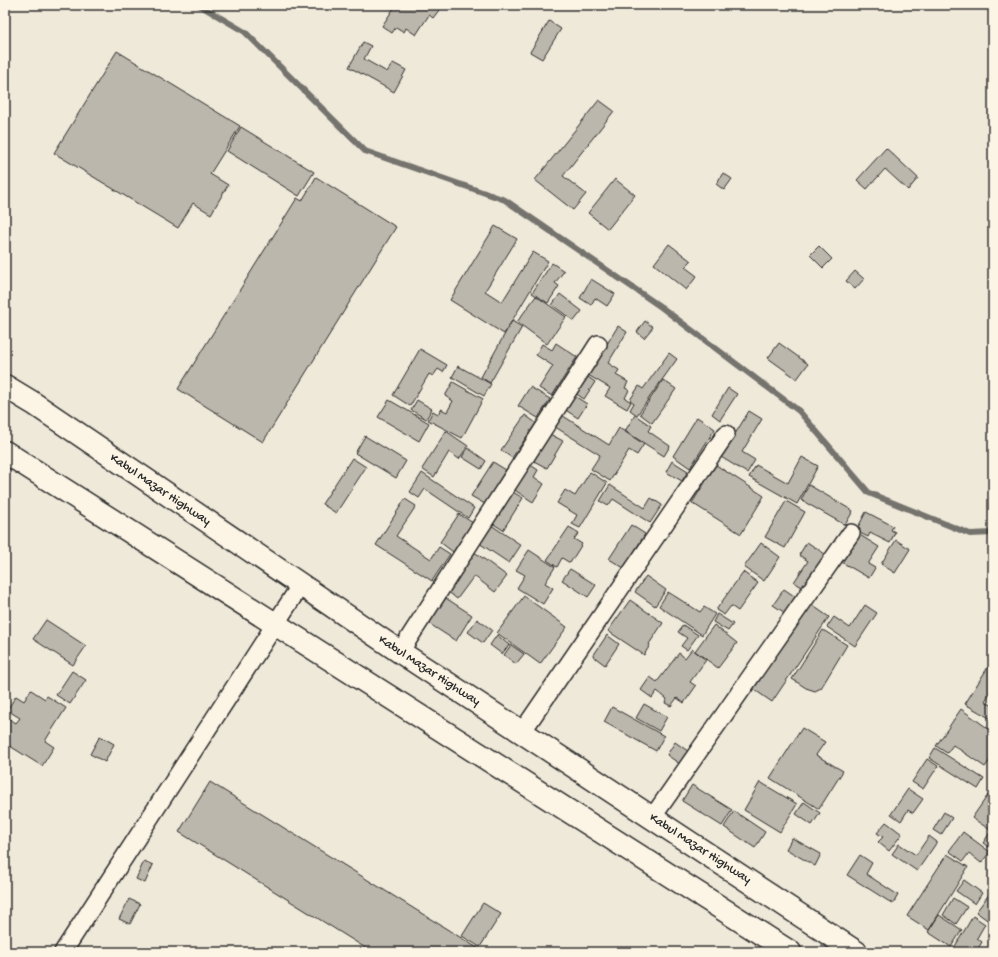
<svg xmlns="http://www.w3.org/2000/svg" width="998" height="957" font-family="'Gochi Hand',sans-serif">
<style>
.lines{fill:none;stroke-linecap:round;stroke-linejoin:round}
.stream{stroke:#75736d;stroke-width:6}
.building{fill:#bcb7ac;stroke:#2b2b2b}
.street-casing{stroke:#2b2b2b;stroke-width:20}
.highway-casing{stroke:#2b2b2b;stroke-width:25}
.street{stroke:#fcf5e5;stroke-width:17}
.highway{stroke:#fcf5e5;stroke-width:22}
.labels{text-anchor:middle;dominant-baseline:central;stroke-width:3;stroke-linejoin:round;paint-order:stroke}
.street-label{font-size:13px;fill:#2b2b2b;stroke:#fcf5e5}
</style>
<rect width="100%" height="100%" fill="#efe9da"/>
<filter id="ink" filterUnits="userSpaceOnUse"><feTurbulence type="fractalNoise" baseFrequency=".025" numOctaves="2"/><feDisplacementMap in="SourceGraphic" scale="8" xChannelSelector="R" yChannelSelector="G"/><feConvolveMatrix kernelMatrix="1 2 1 2 8 2 1 2 1" color-interpolation-filters="sRGB"/></filter>
<g filter="url(#ink)">
<g class="lines">
<!-- stream -->
<path class="stream" d="M199 5 245 32 365 151 505 200 661 307 799 411 869 493 970 534 993 533"/>
</g>
<!-- building -->
<path class="building" d="M396 5H441L442 6 433 18 429 15 416 35 406 28 404 32 396 27 392 33 382 26Z
M549 21 561 29 542 59 530 52Z
M363 42 371 46 364 59 387 72 393 63 406 70 394 92 349 67Z
M117 51 240 126 210 174 228 185 211 214 193 203 178 228 54 153Z
M599 100 614 111 563 176 586 194 573 210 535 180Z
M241 127 314 172 299 196 227 151Z
M886 148 918 178 908 190 885 169 867 189 857 180Z
M723 173 732 179 724 190 716 184Z
M316 177 396 227 263 442 178 389 297 198 302 201Z
M615 179 635 195 608 229 588 213Z
M495 226 517 239 485 291 502 302 533 252 548 261 504 334 450 300Z
M669 244 691 261 685 267 697 276 686 290 654 264Z
M819 246 832 259 823 268 810 255Z
M552 263 564 271 555 283 559 286 548 303 532 293Z
M855 271 864 279 855 289 846 281Z
M591 279 615 294 607 306 595 298 591 305 580 298Z
M560 294 582 311 574 321 552 305Z
M536 296 566 317 547 344 517 322Z
M512 321 522 327 490 383 481 377Z
M645 321 653 327 644 338 637 332Z
M618 326 627 332 608 363 619 370 616 375 628 382 625 388 629 390 625 398 631 402 627 409 605 396 610 388 588 375Z
M556 343 577 357 552 396 539 388 553 366 536 355 542 344 552 350Z
M779 343 808 364 797 379 768 358Z
M420 349 447 365 443 372 438 369 433 376 429 374 410 406 393 395Z
M669 353 677 359 637 415 630 410 634 403 630 400 639 386 643 389Z
M458 366 491 384 484 396 452 377Z
M588 377 595 382 584 399 575 393Z
M663 380 676 389 652 423 640 414Z
M453 382 483 399 462 438 428 420 433 411 438 414 441 409 447 412 453 401 445 396Z
M530 387 550 399 538 418 518 406Z
M728 388 737 394 720 420 712 414Z
M573 395 587 404 578 418 564 409Z
M389 400 429 423 419 441 378 417Z
M417 400 432 409 426 419 411 410Z
M749 411 762 419 742 452 755 460 747 473 721 457Z
M560 414 609 445 619 428 644 444 637 455 629 450 610 481 591 469 600 455 552 425Z
M525 415 536 423 512 458 501 450Z
M635 415 651 426 648 431 670 446 664 456 625 431Z
M697 417 715 429 690 468 673 456Z
M446 431 468 446 459 459 449 452 434 477 422 469Z
M548 433 563 441 547 468 532 460Z
M365 436 406 461 396 478 355 453Z
M468 448 486 461 481 469 462 457Z
M802 457 818 466 797 504 749 477 756 465 788 483Z
M352 458 366 467 336 513 322 504Z
M672 461 688 471 682 481 666 472Z
M493 462 506 470 485 504 471 496Z
M529 464 538 470 534 477 544 484 533 502 513 489Z
M716 465 764 496 741 534 692 503Z
M590 472 607 483 580 528 572 524 577 515 557 503 565 490 575 496Z
M422 473 474 508 468 518 425 489 419 498 410 492Z
M610 485 645 508 651 498 662 505 650 523 613 499 608 506 600 501Z
M809 485 853 511 845 525 801 500Z
M511 491 523 498 503 530 492 523Z
M405 499 416 506 396 536 431 559 439 547 450 554 432 581 376 545Z
M786 501 805 512 785 548 765 537Z
M866 512 893 526 891 530 895 532 890 543 870 533 868 537 856 531Z
M459 514 473 523 453 552 440 542Z
M491 525 521 545 509 563 479 543Z
M631 525 645 534 624 568 609 559Z
M569 527 579 533 574 539 582 544 570 563 562 558 557 567 547 560Z
M855 532 879 547 868 564 875 568 869 578 838 560Z
M896 540 910 549 895 573 881 564Z
M807 542 828 556 805 589 794 582 808 561 799 555Z
M761 543 780 557 764 581 744 567Z
M529 550 555 567 545 583 553 588 543 604 517 588 525 575 516 570Z
M473 551 507 576 495 592 474 576 457 599 445 589Z
M570 569 596 585 588 597 562 580Z
M743 572 758 583 738 611 731 606 724 615 716 610Z
M646 576 666 590 655 606 635 592Z
M784 589 800 600 790 616 773 605Z
M668 592 700 612 704 607 715 614 702 635 659 606Z
M441 595 472 615 456 641 425 621Z
M524 596 567 627 540 664 497 633Z
M630 600 663 623 649 644 650 645 644 655 608 631Z
M809 603 829 617 772 702 752 688Z
M865 605 877 613 855 646 827 627 834 617 850 628Z
M717 614 733 624 728 631 713 622Z
M477 619 492 630 483 643 468 632Z
M46 620 86 646 73 665 33 639Z
M683 625 698 635 687 650 681 646 687 638 678 632Z
M714 625 737 643 718 668 695 651Z
M823 630 847 645 821 688 815 691 806 688 792 679Z
M497 635 509 645 502 654 490 645Z
M607 635 619 644 605 665 593 656Z
M511 645 524 654 516 664 504 655Z
M692 649 706 660 690 682 696 686 684 703 677 698 671 706 665 703 667 699 657 691 652 698 641 690 650 677 657 682 679 653 685 658Z
M988 667 993 670V692L991 691 985 701 993 706V720L965 704Z
M72 671 86 680 70 704 56 695Z
M31 690 45 699 47 696 66 708 45 741 54 747 42 766 5 743V716L16 723 20 718 7 710 16 696 24 701Z
M644 704 667 717 659 731 636 718Z
M612 707 664 736 656 751 604 722Z
M961 709 993 732V756L985 767 953 745 947 753 936 746Z
M802 728 825 742 816 755 843 771 819 809 770 778Z
M100 736 114 744 105 762 90 754Z
M675 742 692 754 684 767 667 755Z
M935 748 984 779 978 789 929 758Z
M927 759 938 766 923 789 912 782Z
M210 782 479 949 478 952H372L179 832Z
M760 782 797 804 780 832 744 810Z
M692 785 732 810 722 826 682 801Z
M908 789 923 799 913 813 908 810 901 821 891 814Z
M988 795 993 799V823L989 829 972 818Z
M804 802 820 813 812 825 796 814Z
M734 811 765 832 755 848 724 827Z
M944 812 952 818 941 835 933 830Z
M886 822 902 834 889 851 878 842 883 837 877 833Z
M993 828V850L983 843Z
M963 832 990 852 981 863 969 853 963 861 949 851Z
M929 836 937 842 917 871 892 854 899 844 916 855Z
M792 838 821 854 815 866 786 849Z
M947 854 968 867 929 930 907 916Z
M860 855 872 863 866 874 898 895 893 904 847 875Z
M144 861 153 865 145 883 136 879Z
M964 880 982 893 975 904 956 891Z
M993 889V924L976 912Z
M953 898 967 907 956 924 943 915Z
M129 899 140 904 130 924 119 919Z
M483 903 501 914 480 947 462 936Z
M939 915 962 930 951 947 928 932Z
M973 916 985 924 977 938 982 942 976 952H961L954 948Z"/>
<g class="lines">
<defs>
<path id="street" d="M400 652 598 344
M522 732 726 434
M652 818 851 533
M63 952 300 586"/>
<path id="highway" d="M5 386 33 403 400 652 856 952
M5 452 790 952"/>
</defs>
<!-- street casing -->
<use href="#street" class="street-casing"/>
<!-- highway casing -->
<use href="#highway" class="highway-casing"/>
<!-- street -->
<use href="#street" class="street"/>
<!-- highway -->
<use href="#highway" class="highway"/>
</g>
</g>
<g class="labels">
<!-- street labels -->
<g class="street-label">
<text transform="translate(160 490) rotate(34)">Kabul Mazar Highway</text>
<text transform="translate(429 671) rotate(33)">Kabul Mazar Highway</text>
<text transform="translate(700 849) rotate(33)">Kabul Mazar Highway</text>
</g>
</g>
<!-- margin -->
<rect width="998" height="957" fill="none" stroke="#fcf5e5" stroke-width="20"/>
<rect x="10" y="10" width="978" height="937" fill="none" stroke="#2b2b2b" stroke-width="1.5" filter="url(#ink)"/>
</svg>
